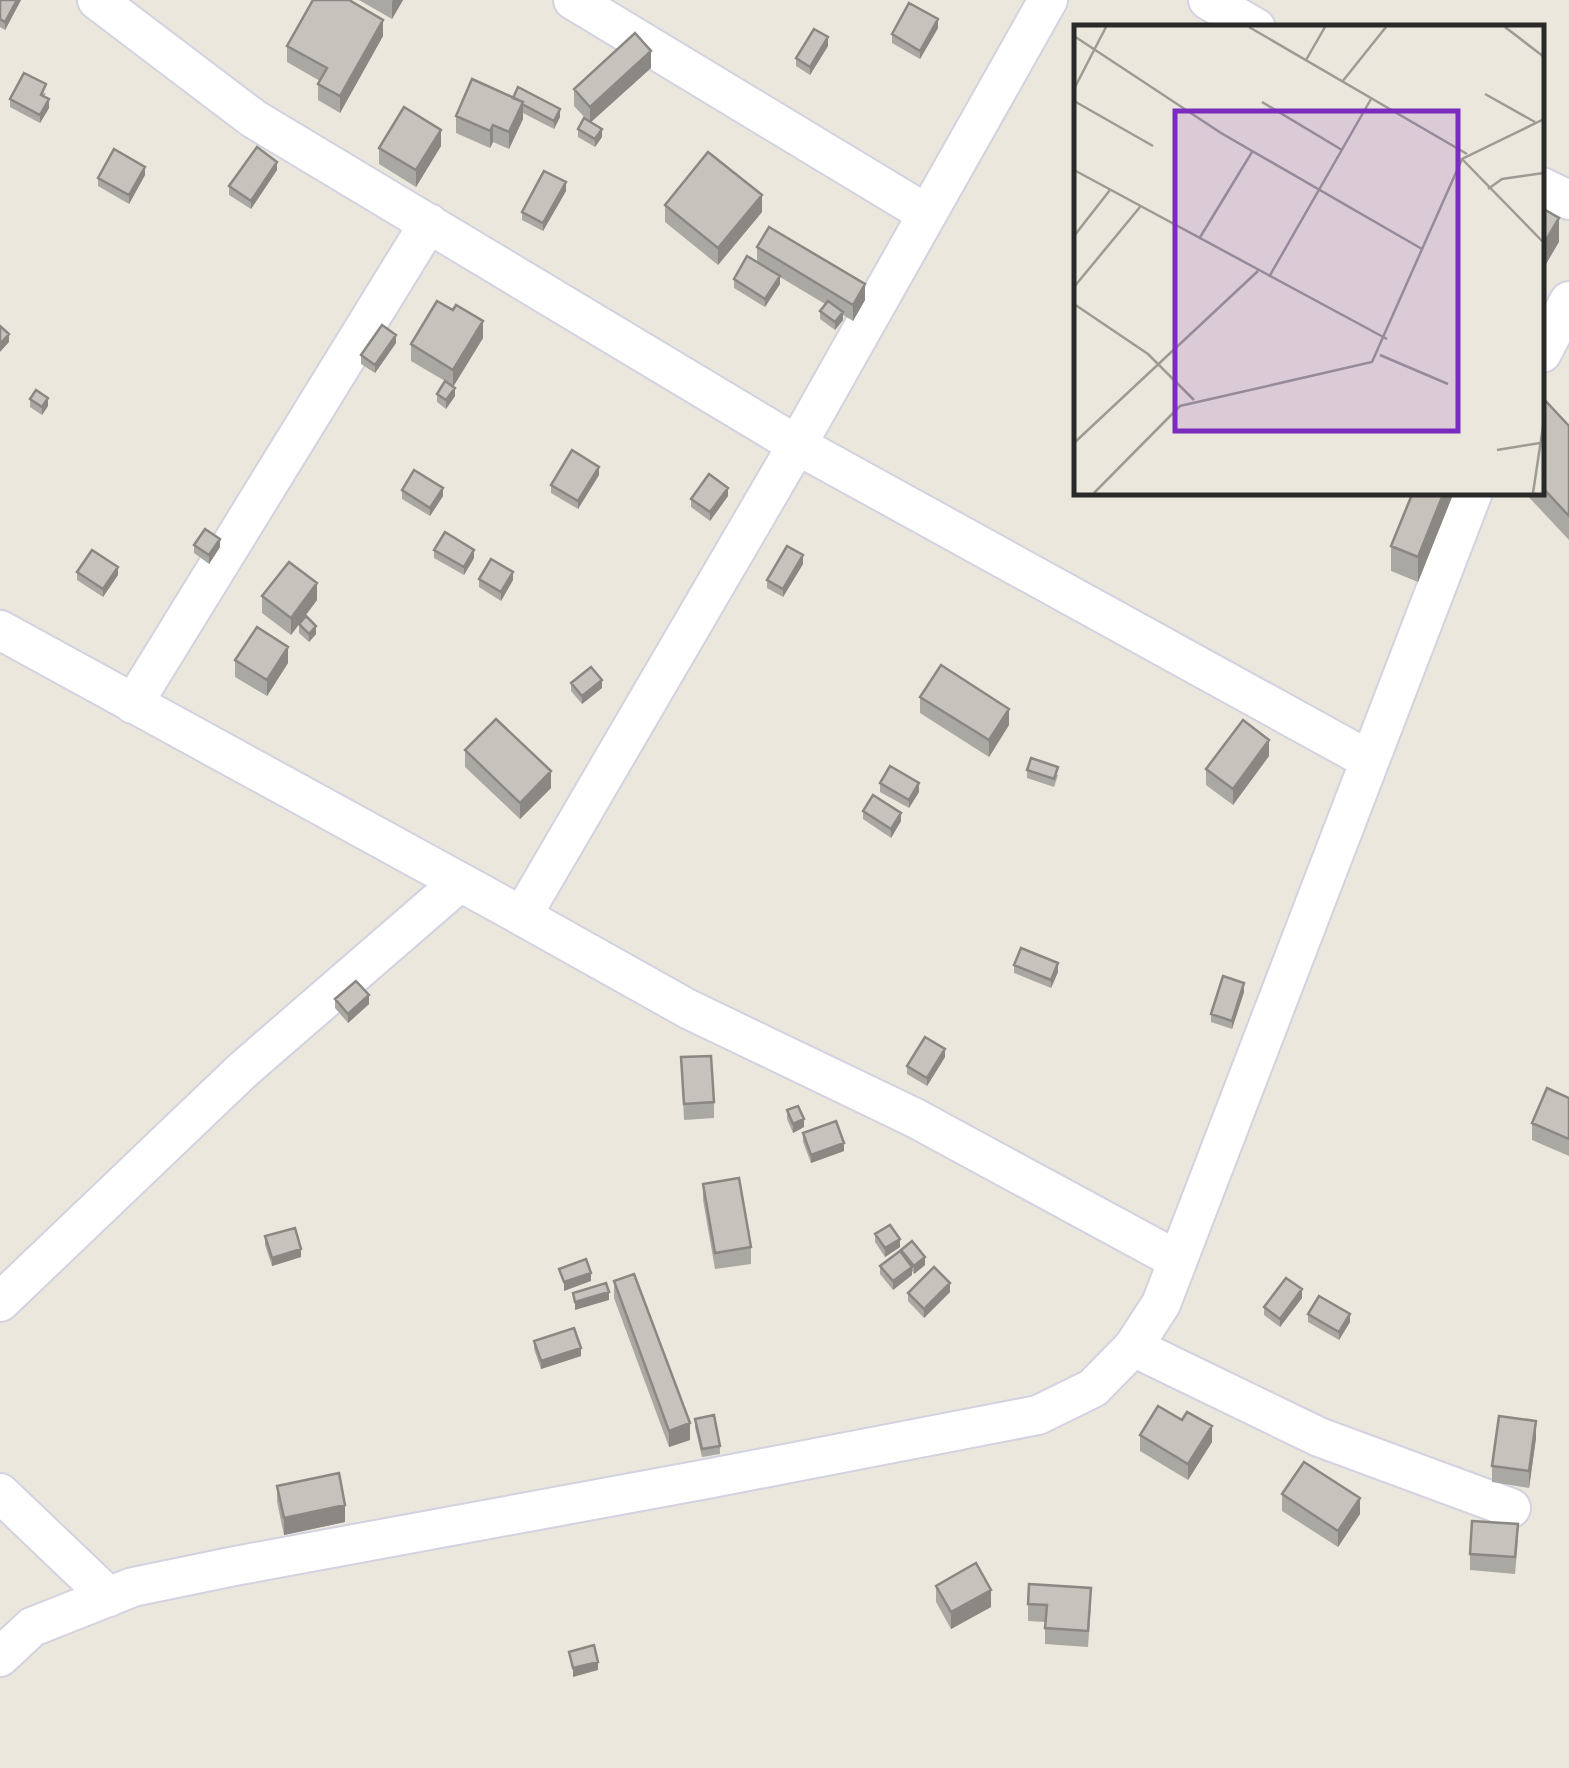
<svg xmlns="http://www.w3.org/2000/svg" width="1569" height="1768" font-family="'Golos Text',sans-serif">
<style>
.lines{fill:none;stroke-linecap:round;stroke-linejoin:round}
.minor-casing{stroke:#d2d2e1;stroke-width:42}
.minor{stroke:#fff;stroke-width:38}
.wall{fill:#aaa8a2}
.shaded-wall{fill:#8b8884}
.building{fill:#c6c3bc;stroke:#8b8884;stroke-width:2.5}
.inset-road{fill:none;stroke:#9d9b94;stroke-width:2.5}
.view{fill:#7b2cbf;fill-opacity:0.15;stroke:#7b2cbf;stroke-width:5}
.inset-edge{fill:none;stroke:#292929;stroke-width:5}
</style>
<rect width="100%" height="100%" fill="#ebe7dc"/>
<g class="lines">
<defs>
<path id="minor" d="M97 0 254 119 797 445 1369 760
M573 0 927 214
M1208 0 1256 28
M1542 187 1569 200
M1542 353 1569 301
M0 630 522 916 688 1009 915 1118 1177 1260
M133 704 429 223
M522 916 797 445 1048 0
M0 1302 244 1069 460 882
M1133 1347 1319 1437 1511 1508
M0 1493 109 1597
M0 1657 32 1627 133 1587 235 1566 712 1478 1038 1415 1093 1388 1133 1347 1161 1304 1473 492"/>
</defs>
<!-- minor casing -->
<use href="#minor" class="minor-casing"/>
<!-- minor -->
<use href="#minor" class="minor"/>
</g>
<!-- wall -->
<path class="wall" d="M0 0H21L5 30 0 27Z
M359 0H403L392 19Z
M938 28 920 59 892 43V34Z
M383 36 340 113 318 100V84L320 81 287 62V46Z
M828 46 810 75 796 66V58Z
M651 68 591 122 602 137 595 147 578 137V129L587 120 574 106V89Z
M46 93 44 97 49 108 40 123 10 107V99Z
M513 98 560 117 554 129 523 113V119L509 149 493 142 490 148 456 133V116Z
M441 146 416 187 379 164V148Z
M277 170 251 209 229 195V186Z
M145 175 129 204 98 186V178Z
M566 191 543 231 522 220V212Z
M665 205 762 212 718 265 665 222Z
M757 247 865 300 853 321 843 315V320L835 330 820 319V311L825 304 780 277V284L765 307 734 288V279L757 262Z
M483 338 453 387 455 396 446 409 437 402V394L445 381 411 361V344Z
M396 343 375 373 361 364V355Z
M1542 397 1569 426V540L1524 492H1542Z
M30 399 48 406 42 415 30 407Z
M599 475 578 509 551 493V485Z
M402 490 443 496 430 516 402 499Z
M1413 492H1454L1418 582 1391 571V546Z
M728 496 710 521 691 507V499Z
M194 545 220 547 209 564 194 553Z
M434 550 474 558 464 575 434 558Z
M803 564 783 597 767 588V580Z
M77 572 118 575 103 597 77 580Z
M479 579 513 580 501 601 479 587Z
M262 596 317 600 291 635 262 613Z
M299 624 316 634 309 642 299 633Z
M235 660 288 663 267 696 235 677Z
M571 683 602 688 582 704 571 691Z
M920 697 1009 725 989 757 920 713Z
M465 750 551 788 520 819 465 767Z
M1269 756 1233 805 1206 785V769Z
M1027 770 1058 775 1054 787 1027 778Z
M880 783 919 792 909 808 880 792Z
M863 811 901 821 891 838 863 819Z
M1014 965 1058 972 1051 988 1014 973Z
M1244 992 1232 1029 1211 1022V1014Z
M335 999 369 1004 348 1023 335 1008Z
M681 1057 714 1102V1118L684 1120Z
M945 1057 927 1086 907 1074V1066Z
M1569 1098V1156L1532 1140V1123Z
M787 1110 804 1127 793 1133 787 1119Z
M803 1133 844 1151 811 1163 803 1142Z
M703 1184 751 1247V1264L715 1269 703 1200Z
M875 1234 900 1247 885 1257 875 1242Z
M265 1236 301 1257 272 1266 265 1245Z
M901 1250 925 1265 914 1274 912 1271V1275L893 1290 880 1274V1266L901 1253Z
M614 1281 690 1440 669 1447 614 1298Z
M950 1292 924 1318 908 1301V1293Z
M1302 1298 1280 1327 1264 1315V1307Z
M1308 1314 1350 1322 1339 1340 1308 1322Z
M534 1341 581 1356 541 1369 534 1349Z
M695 1419 720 1446V1454L702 1457 695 1427Z
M1182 1420 1212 1442 1188 1480 1140 1451V1435Z
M1536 1438 1529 1488 1492 1482V1466Z
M277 1486 345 1522 284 1535 277 1502Z
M1282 1494 1360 1514 1338 1547 1282 1511Z
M1518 1540 1515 1574 1470 1570V1554Z
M936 1586 991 1607 951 1629 936 1602Z
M1028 1604H1091L1088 1647 1045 1644V1622L1028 1621Z"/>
<!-- shaded-wall -->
<path class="shaded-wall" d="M17 0H21L5 30V22Z
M393 0H403L392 19V2Z
M938 19V28L920 59V51Z
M383 20V36L340 113V96Z
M828 37V46L810 75V67Z
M651 51V68L590 123V107Z
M49 99V108L40 123V115Z
M523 102V119L509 149V132Z
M560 109V117L554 129V121Z
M493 125V142L490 148V131Z
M602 129V137L595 147V139Z
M441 130V146L416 187V170Z
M277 162V170L251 209V201Z
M145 167V175L129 204V195Z
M566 182V191L543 231V223Z
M762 195V212L718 265V248Z
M1559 218V242L1542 271V247Z
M780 276V284L765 307V299Z
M865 284V300L853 321V305Z
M843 312V320L835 330V322Z
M483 321V338L453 387V370Z
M9 334V342L0 352V344Z
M396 335V343L375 373V365Z
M455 388V396L446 409V400Z
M48 398V406L42 415V407Z
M599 467V475L578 509V501Z
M443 488V496L430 516V508Z
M728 488V496L710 521V512Z
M1444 492H1454L1418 582V557Z
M220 539V547L209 564V555Z
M474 550V558L464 575V567Z
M803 555V564L783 597V589Z
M118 567V575L103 597V589Z
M513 572V580L501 601V592Z
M317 583V600L291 635V618Z
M316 626V634L309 642V634Z
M288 647V663L267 696V680Z
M602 680V688L582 704V696Z
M1009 709V725L989 757V740Z
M1269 740V756L1233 805V789Z
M551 771V788L520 819V803Z
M919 783V792L909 808V800Z
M901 813V821L891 838V829Z
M1058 963V972L1051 988V980Z
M1244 983V992L1232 1029V1021Z
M369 995V1004L348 1023V1014Z
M945 1049V1057L927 1086V1078Z
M804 1119V1127L793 1133V1124Z
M844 1143V1151L811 1163V1155Z
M900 1239V1247L885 1257V1248Z
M301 1249V1257L272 1266V1258Z
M925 1257V1265L914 1274V1266Z
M912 1267V1275L893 1290V1281Z
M591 1273V1281L564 1291V1282Z
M950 1283V1292L924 1318V1309Z
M1302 1289V1298L1280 1327V1319Z
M609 1292V1300L575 1310V1302Z
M1350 1314V1322L1339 1340V1332Z
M581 1348V1356L541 1369V1361Z
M1536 1421V1438L1529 1488V1471Z
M690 1423V1440L669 1447V1431Z
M1212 1426V1442L1188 1480V1464Z
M1360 1498V1514L1338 1547V1531Z
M345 1505V1522L284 1535V1518Z
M991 1590V1607L951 1629V1612Z
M598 1662V1670L573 1677V1668Z"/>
<!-- building -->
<path class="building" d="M0 0H17L5 22 0 19Z
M313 0H349L383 20 340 96 318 84 327 68 287 46Z
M909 3 938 19 920 51 892 34Z
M814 29 828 37 810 67 796 58Z
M635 33 651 51 590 107 574 89Z
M24 73 46 84 41 95 49 99 40 115 10 99Z
M472 79 523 102 509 132 493 125 490 131 456 116Z
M518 87 560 109 554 121 522 104 523 102 513 98Z
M404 107 441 130 416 170 379 148Z
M584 118 602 129 595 139 578 129Z
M257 147 277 162 251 201 229 186Z
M114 149 145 167 129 195 98 178Z
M708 152 762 195 718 248 665 205Z
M544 171 566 182 543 223 522 212Z
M1542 208 1559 218 1542 247Z
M769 227 865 284 853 305 757 247Z
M747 256 780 276 765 299 734 279Z
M437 301 453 310 456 305 483 321 453 370 411 344Z
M828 301 843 312 835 322 820 311Z
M382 325 396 335 375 365 361 355Z
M0 326 9 334 0 344Z
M445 381 455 388 446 400 437 394Z
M36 390 48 398 42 407 30 399Z
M1542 397 1569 426V516L1542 487Z
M572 450 599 467 578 501 551 485Z
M414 470 443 488 430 508 402 490Z
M709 474 728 488 710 512 691 499Z
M1413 492H1444L1418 557 1391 546Z
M205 529 220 539 209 555 194 545Z
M445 532 474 550 464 567 434 550Z
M787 546 803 555 783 589 767 580Z
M92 550 118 567 103 589 77 572Z
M491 559 513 572 501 592 479 579Z
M289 562 317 583 291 618 262 596Z
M306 616 316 626 309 634 299 624Z
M257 627 288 647 267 680 235 660Z
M941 665 1009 709 989 740 920 697Z
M591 667 602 680 582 696 571 683Z
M496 719 551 771 520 803 465 750Z
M1243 720 1269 740 1233 789 1206 769Z
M1031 758 1058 767 1054 779 1027 770Z
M890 766 919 783 909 800 880 783Z
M873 795 901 813 891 829 863 811Z
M1021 948 1058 963 1051 980 1014 965Z
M1223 976 1244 983 1232 1021 1211 1014Z
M356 981 369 995 348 1014 335 999Z
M925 1037 945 1049 927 1078 907 1066Z
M711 1056 714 1102 684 1104 681 1057Z
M1547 1088 1569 1098V1139L1532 1123Z
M798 1106 804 1119 793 1124 787 1110Z
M836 1121 844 1143 811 1155 803 1133Z
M739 1178 751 1247 715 1253 703 1184Z
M890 1225 900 1239 885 1248 875 1234Z
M295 1228 301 1249 272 1258 265 1236Z
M912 1241 925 1257 914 1266 901 1250Z
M900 1251 912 1267 893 1281 880 1266Z
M586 1259 591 1273 564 1282 559 1269Z
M934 1267 950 1283 924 1309 908 1293Z
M634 1274 690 1423 669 1431 614 1281Z
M1286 1278 1302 1289 1280 1319 1264 1307Z
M606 1283 609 1292 575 1302 573 1293Z
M1319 1296 1350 1314 1339 1332 1308 1314Z
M574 1328 581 1348 541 1361 534 1341Z
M1158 1406 1182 1420 1187 1412 1212 1426 1188 1464 1140 1435Z
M714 1415 720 1446 702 1449 695 1419Z
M1499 1416 1536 1421 1529 1471 1492 1466Z
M1304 1462 1360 1498 1338 1531 1282 1494Z
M339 1473 345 1505 284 1518 277 1486Z
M1472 1521 1518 1524 1515 1557 1470 1554Z
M976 1563 991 1590 951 1612 936 1586Z
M1029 1584 1091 1588 1088 1631 1045 1628 1047 1605 1028 1604Z
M594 1645 598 1662 573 1668 569 1652Z"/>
<!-- overview -->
<g transform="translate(1074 25)">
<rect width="470" height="470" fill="#ebe7dc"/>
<path class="inset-road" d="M175 2 393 129M431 2 470 32M0 11 147 108 348 224M232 35 251 2M268 57 312 2M0 64 32 2M411 69 461 97M0 76 79 121M188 77 268 125M388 134 470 218M0 145 313 314M414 164 428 154 470 148M0 211 36 165M125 214 178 127M195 252 297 74M0 262 66 182M0 279 74 329 120 375M306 330 374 359M0 418 184 246M423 425 466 418M20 468 106 381 298 337 388 134 470 94M459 468 470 395"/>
<path class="view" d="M101 86H384V406H101Z"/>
<rect width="470" height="470" class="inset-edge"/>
</g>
</svg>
